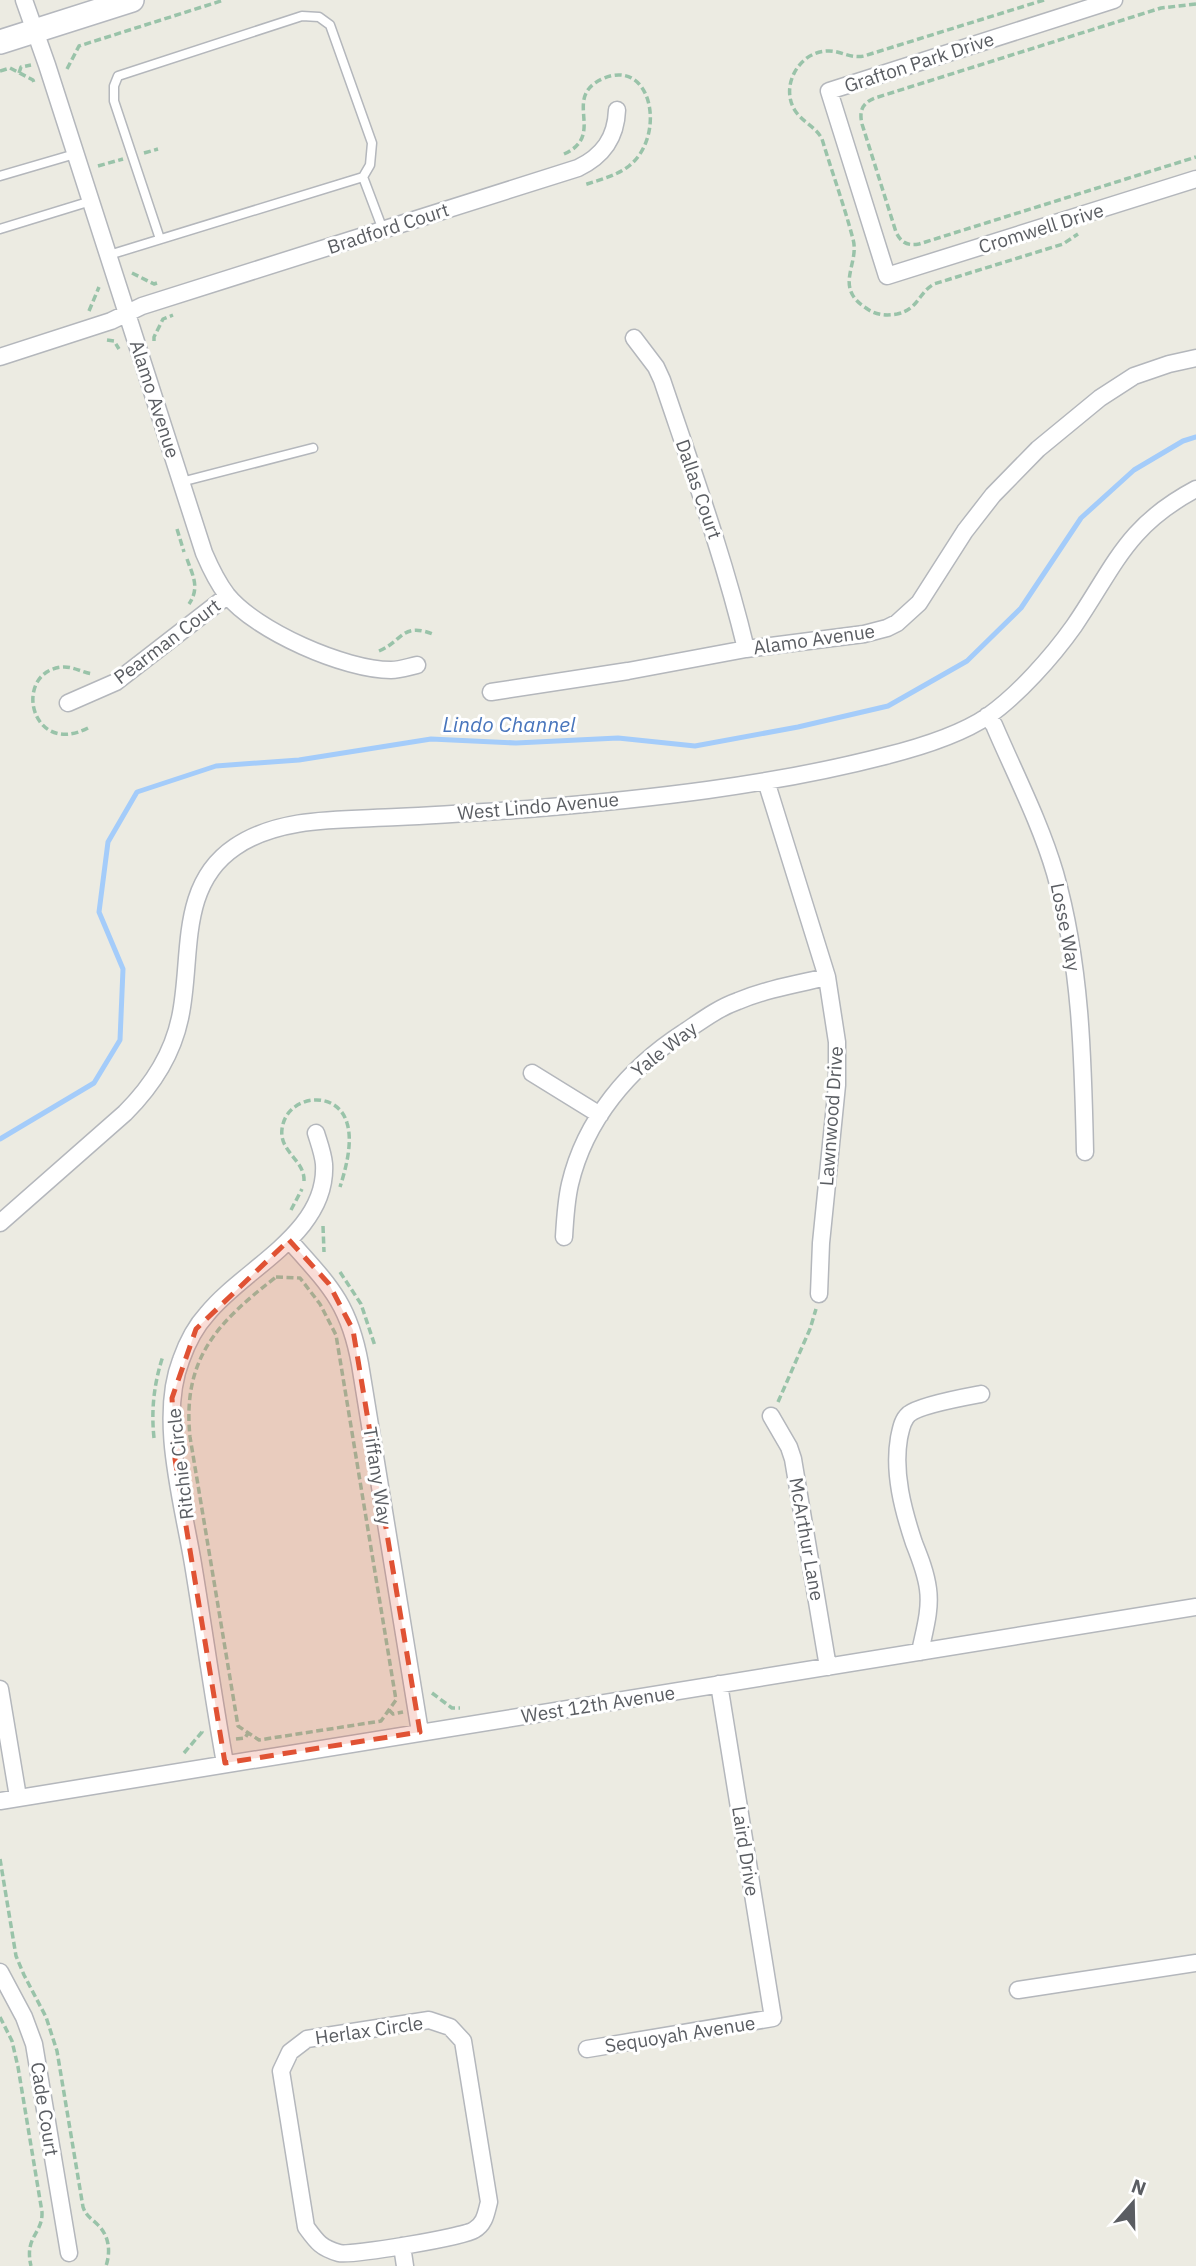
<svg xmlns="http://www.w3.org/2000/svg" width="1196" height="2266" font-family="'IBM Plex Sans',sans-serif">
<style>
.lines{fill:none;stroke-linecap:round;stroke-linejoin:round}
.stream{stroke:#a4ccfa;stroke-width:5}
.service-casing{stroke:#b4b7bc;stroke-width:11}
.minor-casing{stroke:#b4b7bc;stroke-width:19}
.secondary-casing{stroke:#b5b8be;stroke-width:26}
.path{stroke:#99c3a9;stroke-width:3.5;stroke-dasharray:7 3.5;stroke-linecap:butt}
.service{stroke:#fff;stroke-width:8}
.minor{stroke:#fff;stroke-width:16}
.secondary{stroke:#fff;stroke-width:23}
.marked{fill:#e05234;fill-opacity:0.2;stroke:#e05234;stroke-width:5;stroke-dasharray:14 9;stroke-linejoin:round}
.labels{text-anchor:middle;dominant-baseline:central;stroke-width:6;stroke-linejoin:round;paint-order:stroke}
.street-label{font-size:19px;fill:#5a5d62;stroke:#fff}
.water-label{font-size:21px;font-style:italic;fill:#4875bc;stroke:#fff}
</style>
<rect width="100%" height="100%" fill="#ecebe2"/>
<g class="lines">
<!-- stream -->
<path class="stream" d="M0 1139 94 1083 120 1040 123 969 99 912 108 842 137 792 216 766 299 760 431 739 516 743 618 738 695 746 798 727 888 706 967 661 1021 608 1081 518 1134 470 1183 441 1196 437"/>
<defs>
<path id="service" d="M0 176 75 154
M363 177 383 230
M0 229 91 201
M109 255 363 177 370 165 372 143 330 25 319 17 302 16 118 76 114 86V101L160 239
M181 482 313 448"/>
<path id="minor" d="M24 0 47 65 204 553C210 567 217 582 227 595 256 631 345 670 391 670 400 670 408 667 417 665
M1114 0 829 91 887 276 1196 179
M634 338 656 367 662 380C692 469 724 557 746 649
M0 357 111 321 142 306 578 168C603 156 616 138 617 110
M491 692 628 671 746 649 864 634 887 628 897 623 919 603 965 531 993 495 1038 449 1100 398 1134 376 1169 364 1196 358
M68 703 116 682 227 596
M987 716 994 725C1015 774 1040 822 1055 873 1081 964 1083 1058 1085 1152
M766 781 827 977 837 1042V1085L821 1243 819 1294
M532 1073 600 1115
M0 1223 125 1113C152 1086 172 1056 180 1018 193 959 177 886 235 847 280 816 344 820 397 817 441 815 484 812 528 809 647 799 769 786 885 756 917 748 960 735 988 716 1018 695 1052 657 1074 626 1115 566 1126 526 1196 489
M564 1237C565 1219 566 1201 570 1184 585 1120 629 1068 683 1033 701 1021 718 1008 738 1001 767 989 797 984 827 977
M289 1240C329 1285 349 1303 360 1364L420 1732
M771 1416 789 1447 793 1459 828 1667
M920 1652C924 1632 931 1610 928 1589 926 1573 920 1558 914 1543 903 1510 893 1473 899 1438 901 1429 902 1420 909 1414 920 1405 965 1397 981 1394
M0 1689 18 1797
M225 1763C213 1697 204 1630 193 1564 183 1503 158 1419 181 1360 187 1343 195 1327 207 1314 244 1268 328 1233 324 1164 323 1153 319 1143 316 1133
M0 1801 1196 1607
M0 1972 24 2017 34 2044 69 2253
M1018 1990 1196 1963
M429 2020 450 2027 463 2041 489 2202C486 2213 485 2224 474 2230 464 2237 350 2256 339 2253 321 2248 317 2242 306 2227L281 2071 290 2052 307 2039Z
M587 2049 773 2018 719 1684
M402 2246 405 2266"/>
<path id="secondary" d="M0 42 132 0"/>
</defs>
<!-- service casing -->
<use href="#service" class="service-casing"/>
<!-- minor casing -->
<use href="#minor" class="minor-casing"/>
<!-- secondary casing -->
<use href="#secondary" class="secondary-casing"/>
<!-- path -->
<path class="path" d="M1044 0 864 56C850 59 840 50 827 51 798 52 779 88 796 112 804 123 816 127 822 139 832 172 844 205 853 239 860 264 833 287 866 308 875 315 886 316 897 314 919 309 918 293 934 284L1063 244 1078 234
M1196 4 1161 8 875 98C862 103 859 111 862 124L896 232C901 243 908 246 919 244L1196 157
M67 69 79 46 224 0
M0 71 10 68 33 80 34 83
M19 73 21 67 31 65
M144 153 158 149
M564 154C607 135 561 98 602 79 652 56 667 136 629 166 616 176 599 180 584 185
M98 166 123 159
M132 273 154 284 157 283
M89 311 99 287
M107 340 114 341 119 349
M154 341V337L163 319 173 315
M177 529 184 552
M187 559C193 576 200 588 189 604
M379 651C403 641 402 621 435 635
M88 728C30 758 12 672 62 667 73 666 83 673 93 674
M304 1181C305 1160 279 1152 282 1129 286 1095 337 1088 347 1123 353 1142 346 1168 340 1187
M291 1210 302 1189
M323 1226 324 1252
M340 1272 361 1304 375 1346
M276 1277 300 1278 320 1304 336 1335 396 1700 381 1721 259 1740 238 1726 190 1437C182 1358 218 1322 276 1277Z
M778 1402 810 1329 816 1309
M154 1438C151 1410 154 1383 163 1356
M432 1693 452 1708H460
M389 1710 393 1714 403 1712
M236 1739 245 1738 248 1733
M184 1753 202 1732 201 1729
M0 1859 16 1956 24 1975 46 2017 57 2051 83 2207C86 2216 91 2218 97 2224 109 2235 111 2251 106 2266
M0 2017 12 2041 18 2067 42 2212C43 2234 24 2236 31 2266"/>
<!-- service -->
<use href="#service" class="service"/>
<!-- minor -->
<use href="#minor" class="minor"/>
<!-- secondary -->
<use href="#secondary" class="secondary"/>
</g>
<!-- marked area -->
<path class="marked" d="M289 1240 329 1284 353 1330 420 1732 225 1763 175 1459 172 1398 196 1329Z"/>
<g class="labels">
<!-- street labels -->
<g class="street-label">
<text transform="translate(919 62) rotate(-18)">Grafton Park Drive</text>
<text transform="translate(388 228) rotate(-18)">Bradford Court</text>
<text transform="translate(1041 228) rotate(-17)">Cromwell Drive</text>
<text transform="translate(155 399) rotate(72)">Alamo Avenue</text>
<text transform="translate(699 489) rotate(71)">Dallas Court</text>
<text transform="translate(814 639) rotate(-8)">Alamo Avenue</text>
<text transform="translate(167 641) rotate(-37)">Pearman Court</text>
<text transform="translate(538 806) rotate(-5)">West Lindo Avenue</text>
<text transform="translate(1066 927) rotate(79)">Losse Way</text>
<text transform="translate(664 1049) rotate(-38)">Yale Way</text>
<text transform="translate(831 1116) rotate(-86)">Lawnwood Drive</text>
<text transform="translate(180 1464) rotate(-97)">Ritchie Circle</text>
<text transform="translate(378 1476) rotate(81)">Tiffany Way</text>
<text transform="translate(807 1539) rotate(80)">McArthur Lane</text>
<text transform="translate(598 1704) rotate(-9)">West 12th Avenue</text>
<text transform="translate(746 1851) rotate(81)">Laird Drive</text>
<text transform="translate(369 2030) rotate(-8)">Herlax Circle</text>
<text transform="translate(680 2034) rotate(-9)">Sequoyah Avenue</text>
<text transform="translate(45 2109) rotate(81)">Cade Court</text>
</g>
<!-- water labels -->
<g class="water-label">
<text x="509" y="724">Lindo Channel</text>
</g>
</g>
<!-- north arrow -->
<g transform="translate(1133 2203) rotate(20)" stroke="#ffffff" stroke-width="5" paint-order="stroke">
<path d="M0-5L12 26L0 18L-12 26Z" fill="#5a5d62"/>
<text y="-10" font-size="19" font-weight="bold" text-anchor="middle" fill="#5a5d62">N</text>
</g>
</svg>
